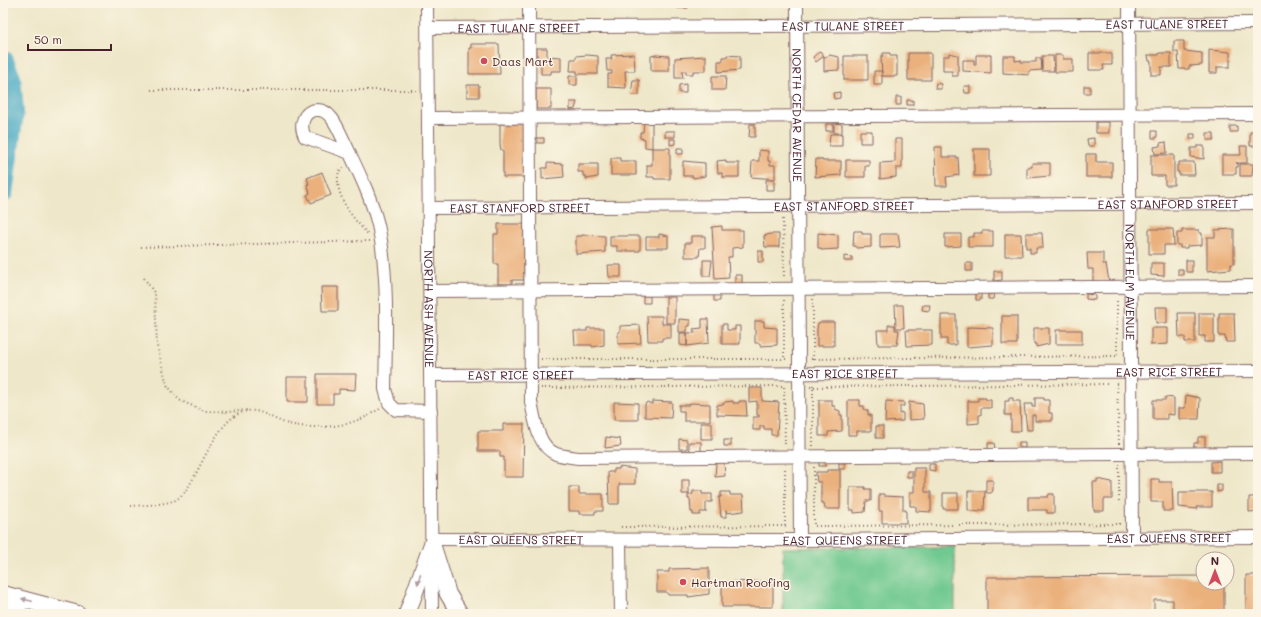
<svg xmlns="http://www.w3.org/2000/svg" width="1261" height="617" font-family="Mali,sans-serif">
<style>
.green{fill:#70c990;stroke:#5d745e}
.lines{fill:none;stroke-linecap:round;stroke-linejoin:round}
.river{stroke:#43a7c3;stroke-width:20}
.building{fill:#ebb17d}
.minor-casing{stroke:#836562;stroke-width:14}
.major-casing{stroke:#836562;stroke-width:18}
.highway-casing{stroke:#836562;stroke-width:20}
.path{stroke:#836562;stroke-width:2;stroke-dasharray:1 3;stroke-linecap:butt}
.minor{stroke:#fff;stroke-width:12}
.major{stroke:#fff;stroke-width:16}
.highway{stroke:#fff;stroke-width:18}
.oneway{fill:#ae9aa0}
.poi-dot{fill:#d1495b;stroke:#fcf5e5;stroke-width:1.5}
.labels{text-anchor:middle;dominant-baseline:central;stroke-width:3;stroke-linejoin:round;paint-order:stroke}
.street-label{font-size:12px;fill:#4a1f2b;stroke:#fcf5e5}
.poi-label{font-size:12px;fill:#4a1f2b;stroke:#fcf5e5;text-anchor:start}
</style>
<rect width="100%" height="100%" fill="#fcf5e5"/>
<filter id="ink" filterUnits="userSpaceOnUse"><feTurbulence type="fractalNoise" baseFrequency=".025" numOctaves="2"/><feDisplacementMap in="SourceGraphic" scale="8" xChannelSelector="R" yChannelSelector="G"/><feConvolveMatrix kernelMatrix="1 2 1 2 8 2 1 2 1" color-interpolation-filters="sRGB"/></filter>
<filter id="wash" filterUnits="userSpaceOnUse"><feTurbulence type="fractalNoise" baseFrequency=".012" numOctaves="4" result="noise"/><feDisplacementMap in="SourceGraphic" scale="16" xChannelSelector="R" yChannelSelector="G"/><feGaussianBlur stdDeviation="0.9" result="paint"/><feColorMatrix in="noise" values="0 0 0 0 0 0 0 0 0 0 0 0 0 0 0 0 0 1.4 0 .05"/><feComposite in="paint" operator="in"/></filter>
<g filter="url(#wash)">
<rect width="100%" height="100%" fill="#eee7c9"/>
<!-- green -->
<path class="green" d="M955 547V614H783V548Z"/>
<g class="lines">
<!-- river -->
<path class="river" d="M3 59 11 78 14 112 3 193"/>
</g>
<g id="blocks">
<!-- building -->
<path class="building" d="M677 3H688V8H677Z
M1174 41H1184V51L1202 53V65L1189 66V69H1179L1178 52H1174Z
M471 44H499L500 74H469V48H471Z
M537 48H547V56L561 57V71H551V74H541V58H537Z
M1209 50 1230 52V67H1217V73H1209Z
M820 51 824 56 816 62 813 57Z
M883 53H890V56H897V76H882L881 56H883Z
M908 53H931V80H908Z
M949 53 958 55V76H952V71H943V56H949Z
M1089 53H1112V65H1103L1104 70H1089Z
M1159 53H1171V67H1161V75H1151V61H1149L1148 55H1159Z
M634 54 635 71H625L626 88 608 87V74H612V71H607L606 59H612L611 55Z
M587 55 598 56V74H577V71H570L571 59H576V56Z
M656 55 669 56V71H651V56Z
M727 55 740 56V70L718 72V61H723V57H727Z
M829 55 839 57V70L824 71V57L829 56Z
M976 55H991V73L963 71V60H974V65H976Z
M1055 55H1063V59H1073V72H1055Z
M706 56V71H693V74H686V71H682L683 78H675V58Z
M844 56H868V80H844Z
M1003 56H1015V61L1021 60V62H1036V58H1041L1042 70 1029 71V75L1003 73Z
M1042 56H1053L1054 71H1042Z
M874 71H882V85H874Z
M569 76H577V85H569Z
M712 76H726L725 90H712Z
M633 80H639V95H631Z
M936 83 941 84V89H935Z
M686 84V93H679V85Z
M467 85H479V97H467Z
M964 86H970V93H965Z
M1084 86H1090V93H1084Z
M536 89H551V109H536Z
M840 92V98L834 99 833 93Z
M896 97H901V105H896Z
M907 100H913V105H907Z
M570 102H577L575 109 570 110Z
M644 122 652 123V148L645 147V139L640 138V132H643Z
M1096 122H1109V133H1096Z
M834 123 842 124V133H834Z
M500 124H524V177H503V150H501L500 144Z
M750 124H755V137H749Z
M826 124H833V131H826Z
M1230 126H1237V132H1230Z
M665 131H675V137H665Z
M860 131H872V143H860Z
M1152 131H1157V138H1152Z
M1250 132H1258V146H1250Z
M1207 133H1214V140H1207Z
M830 134H842V146H829Z
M1190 134H1195V139H1190Z
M537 138H544V143H537Z
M1094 138V146H1088L1087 139Z
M670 139H675V144L670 145Z
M895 139H902V168H896V177L880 179V163L895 162Z
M1166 142 1167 153 1155 154 1154 147 1160 146V143Z
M1197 146H1204V159L1191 157V148H1197Z
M1240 146H1247V163H1236H1238V167H1236V174H1222V155H1241Z
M935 147H942V157H958L959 175 946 177 947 186H936Z
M652 148H670V179H654V177H647V165H652Z
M677 148H683V154H677Z
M974 149H990V176H974Z
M759 150 768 151V161H770V165H775V179L751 177 752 161H759Z
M1086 154H1096V162H1112V177H1086Z
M1151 155H1174V185H1165V176H1151Z
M611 158H620V161H636V175H611Z
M816 159H822V161H841V175L815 177Z
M726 160V163H739V177H722V173H718L717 161Z
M846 160H869V166H865V177H846Z
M683 161 705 163V176L693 178V176H683Z
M1179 162H1194L1195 175H1179V172H1177V165H1179Z
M547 163 563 164 564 177 542 179V168H547Z
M1032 163H1050V176L1027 178V167H1032Z
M578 164H598V177L586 179V176H583V172H578Z
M1240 164H1253L1252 176H1240Z
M322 172 331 195 311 203 307 195 310 193 307 184H309L307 178Z
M766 180H774V190H766Z
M498 224H524V280H512V284H498V264H494V234H498Z
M722 226V230H743V247L732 248V257H728L729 278 715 279 712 227Z
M1149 229H1173L1174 245H1164V254H1149Z
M1234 229V264H1231V269L1207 271V237H1215V230Z
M1182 230H1199V233H1202V245L1187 246V248H1180V245H1177V233H1182Z
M854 231H862V234H871V247L856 248V246H853Z
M982 231H993V247H968V237H974V233H982Z
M818 233 838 235V249L821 250V248H818Z
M1026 233H1042L1043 248H1036V253H1030V248H1026Z
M659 234 668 236V248H646V237H659Z
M770 234H779V247H765L764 236Z
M882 234H898L900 247 880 248V235Z
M945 234H961V246L945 247Z
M1005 234H1021L1022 256H1005Z
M582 235 605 236V252L576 254V236H582Z
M610 236H640V251H617V246H610Z
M691 236H705V248H700L699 257H685V243H691Z
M758 251H763V262H758Z
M1087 253H1103V264H1106L1109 281H1093V269H1088Z
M844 256 852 257V261H844Z
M703 260H712L710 276H703Z
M1186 260H1192V272H1186Z
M966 263H972V271H966Z
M1151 263H1164V276L1151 275Z
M608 265H621V277H609Z
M1178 269H1183V275H1178Z
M994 271H1002V280L994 281Z
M735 275H742V283H735Z
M321 287H338V311H322Z
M976 293H981V300H976Z
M988 294H994L993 299H988Z
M1086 294 1095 295V300L1086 299Z
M714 295H720V301H714Z
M643 296H650V303H643Z
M666 297H675V323H666Z
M895 305H903L904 328H896Z
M923 305H930L929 311 922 310Z
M1155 307H1167V323H1156Z
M1178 313H1195V342H1185V337H1179Z
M1199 313H1214V342H1205V336H1199Z
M1219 313H1234L1235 342H1226L1225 336H1219Z
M941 315H956V345H947V339H941Z
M647 316H662V324H671V338H662V341H648Z
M1002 316H1017V344H1002Z
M679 319 690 320V326H687V332H679Z
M702 319H708L709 343 687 346V333H695L693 329 702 328Z
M755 321H764V327L777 328V345L760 346V343H755Z
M821 322H834V346H817V329L818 323Z
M722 324H727V330H735V326H740V344H722Z
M640 325 641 343 618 344V332H620V326Z
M888 325H895V330H899L897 345H878L877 330H888Z
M970 327 993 328V345L967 347V328Z
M587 328H604V345L592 347V345H575L574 331H587Z
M1034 328H1049V344L1036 347V344H1034Z
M1151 328H1168V344L1151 345Z
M906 330H932V345L907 346Z
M1056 330H1082V344H1056Z
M680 333H687V346L680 345Z
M317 374H356L355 390 339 389V394H333V404H317Z
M287 377H308V402H287Z
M749 388H762V401L779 402 777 435H771V429H764V426H760V430H753V417H759V415H757V401L749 402Z
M1186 395 1200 398 1199 419H1179V408H1185Z
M1165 397 1174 398V415L1167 414V419H1153V400H1165Z
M978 398H986V400H991V408H981V415H979V423L968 424V401H978Z
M1009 398H1013V401H1020L1021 431H1011V415H1005V401H1009Z
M1035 398H1044V400H1049V413H1052V421H1035V415H1032V430H1027L1024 404H1032V407H1035Z
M819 400H832V406H835V409L840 411V415H842V431L828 432V436H819Z
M848 400H860V406H864V409L868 411V415H871V431H857V435H848Z
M652 401 672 402 671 418 645 417V404L647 402 652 404Z
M733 401V403H739V401H746L747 416 717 415V405L723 404 725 402Z
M886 401 904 402V406H900V414L903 413V421L885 422Z
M614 402 638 403V420H614Z
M909 402 923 404 924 419 909 420Z
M691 403 710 404V421H684V411H679V405H689Z
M701 423H712V439H701Z
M503 424H524L523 477H504V457H500V451H478V431H503Z
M876 426H883V438H876Z
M606 437 620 439 621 446 605 448Z
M1198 437H1205V449H1194V443H1198Z
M679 439 687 440V449H679Z
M724 440H731V446H724Z
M689 442H701V451H691L689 449Z
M1019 442H1025V448H1019Z
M988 443H994L995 448 988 449Z
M1220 461V472H1211V462Z
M819 462H826V466H819Z
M716 463H724L725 476 715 477Z
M839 463H845V469H839Z
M929 464H935V471L929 470Z
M619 467 635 469V484H619V504H609L608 472H614V469H619Z
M914 468H925V492H931V512L916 511V506H910V492H914Z
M827 470H840V509H825L824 503H821V482H817L816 472H827Z
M907 471H912V477H907Z
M1097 479 1112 482V499H1104V511H1094L1093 482H1097Z
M1151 479H1159V482H1172L1173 511H1163V502H1151Z
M682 480H689V494H682Z
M986 480H993V491L991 493H987L986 491Z
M1217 485H1222V491L1217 492Z
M569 487H579V494H603V511H595V514H579V511H569Z
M850 487H865V489H871V501H866L865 512 854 513V510H850Z
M693 491H702V494H712V502H706V512H700V515H693V512H691L690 499H688V495L693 494Z
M968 491H985L984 510H979V512L968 510Z
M721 492H730V495H743L744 511 727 513 726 510V517H721L719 497H721Z
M1179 492H1212V507H1196L1197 509 1179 507Z
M943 493H958V509H943Z
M879 494H884V496L903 497V510H906V523H882V511H879Z
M1049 494H1054V513H1047V510H1028V497H1048Z
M1249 497H1258V511L1249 512Z
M709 568V594L688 597V595H668L667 592H657V572H669V569Z
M1246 575H1258V614H1246Z
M1203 576V583H1224V614H1173V600H1154V614H987V577Z
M773 581V607H722V582Z"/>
</g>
</g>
<g filter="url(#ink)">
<use href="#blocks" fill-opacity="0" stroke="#836562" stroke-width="1"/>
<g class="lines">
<defs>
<g id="minor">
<path id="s1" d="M427 3 432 614"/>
<path d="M529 3 531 402C535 419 537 446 556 454 562 456 571 457 578 458L1258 453"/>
<path id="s2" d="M797 3 800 540"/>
<path id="s3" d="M1129 3 1132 538"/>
<path id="s4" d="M428 28 1258 23"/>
<path d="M429 118 1258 114"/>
<path d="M350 153 305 137C299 126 303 110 317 110 332 109 339 132 345 143 357 169 371 196 378 225 389 273 386 339 385 389L389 403 396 410 431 411"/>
<path id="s5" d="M429 208 1258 203"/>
<path d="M430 291 1258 286"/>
<path id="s6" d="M431 375 1258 371"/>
<path id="s7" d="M432 539 800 540 1258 537"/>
<path d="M620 540 621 614"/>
</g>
<path id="major" d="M432 544 448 594 460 614
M3 594 78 614
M407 614 432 544"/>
<path id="highway" d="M3 608 19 614"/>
</defs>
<!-- minor casing -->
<use href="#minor" class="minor-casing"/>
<!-- major casing -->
<use href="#major" class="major-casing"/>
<!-- highway casing -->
<use href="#highway" class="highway-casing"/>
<!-- path -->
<path class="path" d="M151 90H417
M344 168 339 171C333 194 352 218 368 234
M783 219 784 277
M141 247 370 241
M144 278 155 294 157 346 167 385 179 400 204 411 228 412 247 410
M813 299V362
M784 300V359
M541 359H789
M811 359 1117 356V298
M1116 384H1117L1119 444
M813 385V446
M810 387 1109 384
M541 388 784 386 785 447
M1119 464V504
M814 467V526L1119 524V522
M131 506C144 505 160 505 173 501 195 495 208 428 240 413 259 405 271 420 289 424 311 429 337 428 358 420 366 418 373 412 380 409
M621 527 785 526V467"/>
<!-- minor -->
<use href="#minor" class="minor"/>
<!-- major -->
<use href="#major" class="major"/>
<!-- highway -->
<use href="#highway" class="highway"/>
</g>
<!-- one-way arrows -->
<defs><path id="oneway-solid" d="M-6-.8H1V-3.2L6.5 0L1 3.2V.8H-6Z"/></defs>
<g class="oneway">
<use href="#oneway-solid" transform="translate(419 579) rotate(105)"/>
<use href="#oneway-solid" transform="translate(27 600) rotate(-165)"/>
</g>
</g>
<!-- markers -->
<g class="poi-dot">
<circle cx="484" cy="61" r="4"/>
<circle cx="683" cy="582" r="4"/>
</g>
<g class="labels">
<!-- street labels -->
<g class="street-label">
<text stroke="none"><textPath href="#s4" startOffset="739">EAST TULANE STREET</textPath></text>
<text stroke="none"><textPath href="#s4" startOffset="415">EAST TULANE STREET</textPath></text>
<text stroke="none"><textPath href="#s4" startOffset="91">EAST TULANE STREET</textPath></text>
<text stroke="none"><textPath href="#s2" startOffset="112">NORTH CEDAR AVENUE</textPath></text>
<text stroke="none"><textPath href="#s5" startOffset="739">EAST STANFORD STREET</textPath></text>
<text stroke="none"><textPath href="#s5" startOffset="415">EAST STANFORD STREET</textPath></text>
<text stroke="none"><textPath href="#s5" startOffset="91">EAST STANFORD STREET</textPath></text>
<text stroke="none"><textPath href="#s3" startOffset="279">NORTH ELM AVENUE</textPath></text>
<text stroke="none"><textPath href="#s1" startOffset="306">NORTH ASH AVENUE</textPath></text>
<text stroke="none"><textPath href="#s6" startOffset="738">EAST RICE STREET</textPath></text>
<text stroke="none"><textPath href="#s6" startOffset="414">EAST RICE STREET</textPath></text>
<text stroke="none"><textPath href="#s6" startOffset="90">EAST RICE STREET</textPath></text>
<text stroke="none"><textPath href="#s7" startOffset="737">EAST QUEENS STREET</textPath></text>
<text stroke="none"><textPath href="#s7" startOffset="89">EAST QUEENS STREET</textPath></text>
<text stroke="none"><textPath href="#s7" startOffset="413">EAST QUEENS STREET</textPath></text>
</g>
<!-- poi labels -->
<g class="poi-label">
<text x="492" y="61">Daas Mart</text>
<text x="691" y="582">Hartman Roofing</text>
</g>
</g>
<!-- margin -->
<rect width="1261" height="617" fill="none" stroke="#fcf5e5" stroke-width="16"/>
<!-- north arrow -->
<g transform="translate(1215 571)"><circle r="19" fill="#fcf5e5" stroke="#b59f9b"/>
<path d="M0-3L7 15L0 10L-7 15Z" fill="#d1495b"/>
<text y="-6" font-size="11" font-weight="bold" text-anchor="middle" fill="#4a1f2b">N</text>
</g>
<!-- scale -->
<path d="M28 44v6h83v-6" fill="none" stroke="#4a1f2b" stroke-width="2"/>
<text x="34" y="44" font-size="12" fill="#4a1f2b" stroke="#fcf5e5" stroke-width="3" paint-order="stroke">50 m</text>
</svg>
